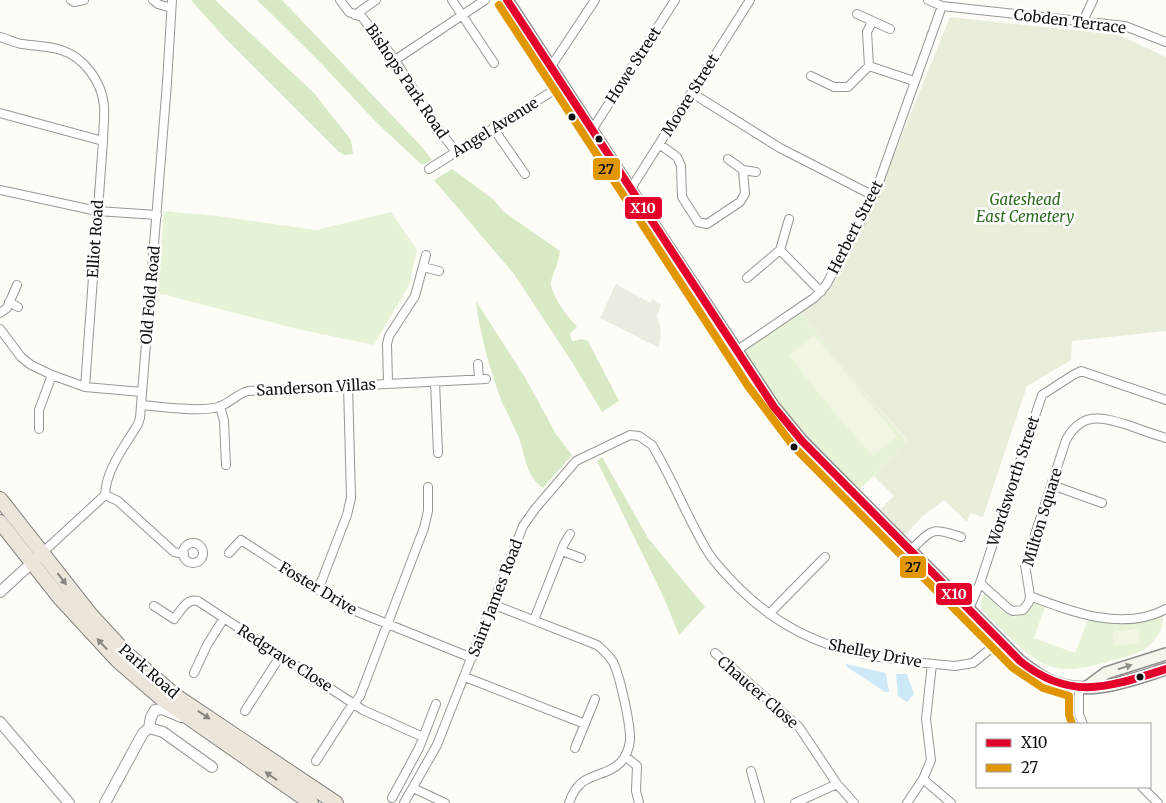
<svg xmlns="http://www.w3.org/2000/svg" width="1166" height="803" font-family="Merriweather,serif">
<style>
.green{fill:#e7f3d7}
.forest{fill:#d8eac5}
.cemetery{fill:#e9eedb}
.pitch{fill:#f0f6e1}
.plaza{fill:#edebe2}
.water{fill:#cde8f7}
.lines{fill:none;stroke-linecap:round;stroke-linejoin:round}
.minor-casing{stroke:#979795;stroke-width:10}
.tertiary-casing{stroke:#979795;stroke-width:12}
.secondary-casing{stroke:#8e8d8b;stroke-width:14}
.trunk-casing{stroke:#858482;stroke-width:16}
.minor{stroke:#fffffe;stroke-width:8}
.tertiary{stroke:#fffffe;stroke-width:10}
.secondary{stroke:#f6f4eb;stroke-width:11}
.trunk{stroke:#ece5da;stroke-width:14}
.bus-1-casing{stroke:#fff;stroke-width:11}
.bus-2-casing{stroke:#fff;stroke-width:11}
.bus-1{stroke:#e4002b;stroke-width:8}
.bus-2{stroke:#e09702;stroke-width:8}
.oneway{fill:#898680}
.oneway2{fill:#8f8e89}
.bus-dot{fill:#111;stroke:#fff;stroke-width:2}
.labels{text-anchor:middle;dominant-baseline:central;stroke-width:5;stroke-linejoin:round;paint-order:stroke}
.street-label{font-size:15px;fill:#111;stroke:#fff}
.park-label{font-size:15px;font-style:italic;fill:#2f6b1f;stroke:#fff}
.line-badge{stroke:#fff;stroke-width:2}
.badge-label{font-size:14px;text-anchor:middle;font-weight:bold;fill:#fff}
.pale-badge-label{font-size:14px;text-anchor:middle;font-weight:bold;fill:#111}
</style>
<rect width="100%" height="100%" fill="#fdfcf7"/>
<!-- green -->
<path class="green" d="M164 211 217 216 316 230 391 212 417 250 409 285 374 345 297 329 158 293Z
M800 311 846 371 908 442 856 493 803 440 739 351Z
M985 593 1004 613 1016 617 1026 612 1032 598 1046 604 1034 638 1075 653 1089 617 1130 623 1163 616C1164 630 1153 646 1139 652 1132 656 1124 657 1117 659 1094 666 1072 673 1049 666 1031 661 997 626 984 612 979 605 980 599 985 593Z"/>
<!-- forest -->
<path class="forest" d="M191 0H215L314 93 351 140 353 154 344 155 339 152 224 37Z
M257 0H282L422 147 432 160 422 165 376 122 315 57Z
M452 169 493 199 504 212 560 251C559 262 553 272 551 282 550 294 569 319 577 326L570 334 571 339 573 341 582 339 588 341 619 401 602 412 572 362 514 274 434 180Z
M476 301 526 379 556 434 572 455 543 488C527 478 525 456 520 441 515 427 508 415 502 402 491 373 479 332 476 301Z
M602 457 648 538 705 607 679 635 664 598 597 461Z"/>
<!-- cemetery -->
<path class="cemetery" d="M950 17 1119 35 1166 57V331L1072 341 1071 360 1027 386 983 517 970 513 967 522 944 500 923 516 905 535 880 509 894 496 874 476 908 441 846 371 800 311 816 299 876 199Z"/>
<!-- pitch -->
<path class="pitch" d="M814 335 897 436 873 456 839 418 789 356Z
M1139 629 1140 643 1114 646 1113 631Z"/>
<!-- plaza -->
<path class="plaza" d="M616 284 650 303 652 299 661 304 657 316 661 330 659 348 600 318Z"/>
<!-- water -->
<path class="water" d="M846 664 886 673 889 692H885L847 667Z
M896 674H907L914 694 907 702 898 696Z"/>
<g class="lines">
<defs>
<path id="minor" d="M71 0 74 2 84 0
M153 0 158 4 171 8
M340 0 349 12 362 17 395 60 436 126 456 152
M452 0 494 63
M928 0 942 6 1125 26 1166 42
M857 14 890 29
M355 15 376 0
M1083 21 1093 0
M872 22 867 32 869 66 914 81
M0 37C8 39 15 43 22 44 35 46 49 46 61 50 84 57 102 82 104 106 105 117 103 130 103 141L85 387
M395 60 485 0
M550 68 595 0
M811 76 834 87H848L869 66
M692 93 780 148 874 196
M0 113 103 141
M493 128 525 174
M592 130 675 0
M659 144 677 157 681 166 682 197 698 222 707 224 740 202 745 194 743 170 728 159
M429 169 562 85
M743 170 756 172
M0 190 97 211 157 215
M630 190 750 0
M780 250 821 292
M423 267 439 271
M747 278 780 250 789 219
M9 302 18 307
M0 313 7 308 17 285
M0 329 21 357 31 365 52 375 85 387 142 392
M736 351 814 298 826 285 874 196 942 6
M478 364 479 379
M435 382 438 453
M388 383 387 344 389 336 415 296 426 255
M142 405C160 407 205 413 221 406 231 402 237 394 248 391L486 379
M220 406 224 421 226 465
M39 429V410L52 375
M1166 438C1153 434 1141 430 1128 425 1101 417 1082 411 1066 440L1025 565 1030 596C1072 612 1123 632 1166 609
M1052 485 1102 503
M105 495 118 501 174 552 184 554
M183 553a10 10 0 1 1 20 0a10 10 0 1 1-20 0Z
M562 551 581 558
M910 551C932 530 930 526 961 537
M42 553 105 495C106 469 125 446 138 424L140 418 167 83 172 0
M229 553 241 540 343 606 472 658
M980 583 1009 609 1013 611 1023 610 1029 602 1030 596
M317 590 322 580 347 515 351 498 348 385
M492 604 597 645C603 650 609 655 613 662 620 676 631 726 630 741 629 748 626 756 621 762 604 780 580 769 569 803
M154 606 174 619C181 611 186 598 198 601L363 710 423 737
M969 609 980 583 1042 395 1073 375 1081 371 1166 400
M769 614 825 557
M534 620 564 544 570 534
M715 653 799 727 837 784 854 803
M194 673 207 645 224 618
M465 677 585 724
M1079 687V714L1083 724
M245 711 281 655
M575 748 595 699
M625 756 637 766 636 791 639 803
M316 761 348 711 360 696 424 528 428 511V487
M751 771 760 803
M923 779 951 803
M1142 787 1158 803
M413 788 445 803
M392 798 419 748 436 704
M404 803 437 745 523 526 535 509 576 461 630 435 639 436 652 445C672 478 686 515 706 549 714 563 728 577 740 589 804 652 870 658 955 666L973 663 1000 641
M795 803 837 784
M907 803 923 779 931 760 926 719 932 664"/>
<path id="tertiary" d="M0 592 36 559
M0 722 69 803
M149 728 151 717 155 710 162 709 181 717
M105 803 143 733 149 728 163 732 212 767"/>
<path id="secondary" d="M507 0 655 227 774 407 802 441 1020 661C1030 669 1040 677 1053 682 1089 697 1131 680 1166 669
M1087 687 1106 673 1166 654"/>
<path id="trunk" d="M0 499 91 615 126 653 176 696 336 803
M0 522 59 597 118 661 162 699 311 803"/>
</defs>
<!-- minor casing -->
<use href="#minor" class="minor-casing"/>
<!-- tertiary casing -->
<use href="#tertiary" class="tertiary-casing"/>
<!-- secondary casing -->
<use href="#secondary" class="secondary-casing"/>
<!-- trunk casing -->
<use href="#trunk" class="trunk-casing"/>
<!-- minor -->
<use href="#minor" class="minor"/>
<!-- tertiary -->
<use href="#tertiary" class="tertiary"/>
<!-- secondary -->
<use href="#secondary" class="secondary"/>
<!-- trunk -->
<use href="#trunk" class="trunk"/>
<defs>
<path id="bus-1" d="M507 0 774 407 802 441 1020 661C1071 702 1109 687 1166 669"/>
<path id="bus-2" d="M499 5 748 386 794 447 1013 668 1043 688 1069 696V715L1072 724"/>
</defs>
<!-- bus-1 casing -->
<use href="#bus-1" class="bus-1-casing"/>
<!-- bus-2 casing -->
<use href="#bus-2" class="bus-2-casing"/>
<!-- bus-1 -->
<use href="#bus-1" class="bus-1"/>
<!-- bus-2 -->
<use href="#bus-2" class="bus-2"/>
</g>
<!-- one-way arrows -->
<defs><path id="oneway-solid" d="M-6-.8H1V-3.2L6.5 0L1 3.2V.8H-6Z" transform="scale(1.25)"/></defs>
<g class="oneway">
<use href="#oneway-solid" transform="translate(62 579) rotate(52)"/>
<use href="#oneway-solid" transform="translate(102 644) rotate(-133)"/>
<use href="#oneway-solid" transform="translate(204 715) rotate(34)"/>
<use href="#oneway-solid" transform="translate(271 776) rotate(-145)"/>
</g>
<use class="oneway2" href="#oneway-solid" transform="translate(1125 667) rotate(-17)"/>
<!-- markers -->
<g class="bus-dot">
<circle cx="572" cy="117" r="4.5"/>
<circle cx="599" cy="139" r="4.5"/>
<circle cx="794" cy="447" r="4.5"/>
<circle cx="1140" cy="677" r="4.5"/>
</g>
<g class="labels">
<!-- street labels -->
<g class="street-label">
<text transform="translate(1070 21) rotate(7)">Cobden Terrace</text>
<text transform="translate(633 65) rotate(-57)">Howe Street</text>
<text transform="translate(407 81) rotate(56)">Bishops Park Road</text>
<text transform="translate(690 95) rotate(-58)">Moore Street</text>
<text transform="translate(495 127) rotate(-32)">Angel Avenue</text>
<text transform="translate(855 227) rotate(-63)">Herbert Street</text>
<text transform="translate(95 239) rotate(-86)">Elliot Road</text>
<text transform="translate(150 295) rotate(-85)">Old Fold Road</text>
<text transform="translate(316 387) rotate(-3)">Sanderson Villas</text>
<text transform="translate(1013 481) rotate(-72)">Wordsworth Street</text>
<text transform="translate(1042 517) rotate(-73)">Milton Square</text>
<text transform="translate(318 588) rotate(31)">Foster Drive</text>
<text transform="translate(495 598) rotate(-69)">Saint James Road</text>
<text transform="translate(875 653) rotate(11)">Shelley Drive</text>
<text transform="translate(285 658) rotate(33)">Redgrave Close</text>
<text transform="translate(149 671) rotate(41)">Park Road</text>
<text transform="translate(758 692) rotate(41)">Chaucer Close</text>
</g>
<!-- park labels -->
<g class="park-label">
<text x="1025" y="199">Gateshead<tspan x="1025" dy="17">East Cemetery</tspan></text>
</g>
</g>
<g class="line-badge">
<rect x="592" y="157" width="29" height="24" rx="5" fill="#e09702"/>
<rect x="624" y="196" width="39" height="24" rx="5" fill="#e4002b"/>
<rect x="899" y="555" width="28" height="24" rx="5" fill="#e09702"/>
<rect x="935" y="582" width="38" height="24" rx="5" fill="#e4002b"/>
</g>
<g class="badge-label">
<text x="643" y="213">X10</text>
<text x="954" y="599">X10</text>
</g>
<g class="pale-badge-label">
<text x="606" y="174">27</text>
<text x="913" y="572">27</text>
</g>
<!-- legend -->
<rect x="976" y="723" width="175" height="65" fill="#ffffff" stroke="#a0a0a0"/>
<rect x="986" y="739" width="25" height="8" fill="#e4002b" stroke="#a0a0a0"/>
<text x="1021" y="748" font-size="15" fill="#111111">X10</text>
<rect x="986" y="764" width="25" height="8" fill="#e09702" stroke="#a0a0a0"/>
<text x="1021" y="773" font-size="15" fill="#111111">27</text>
</svg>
